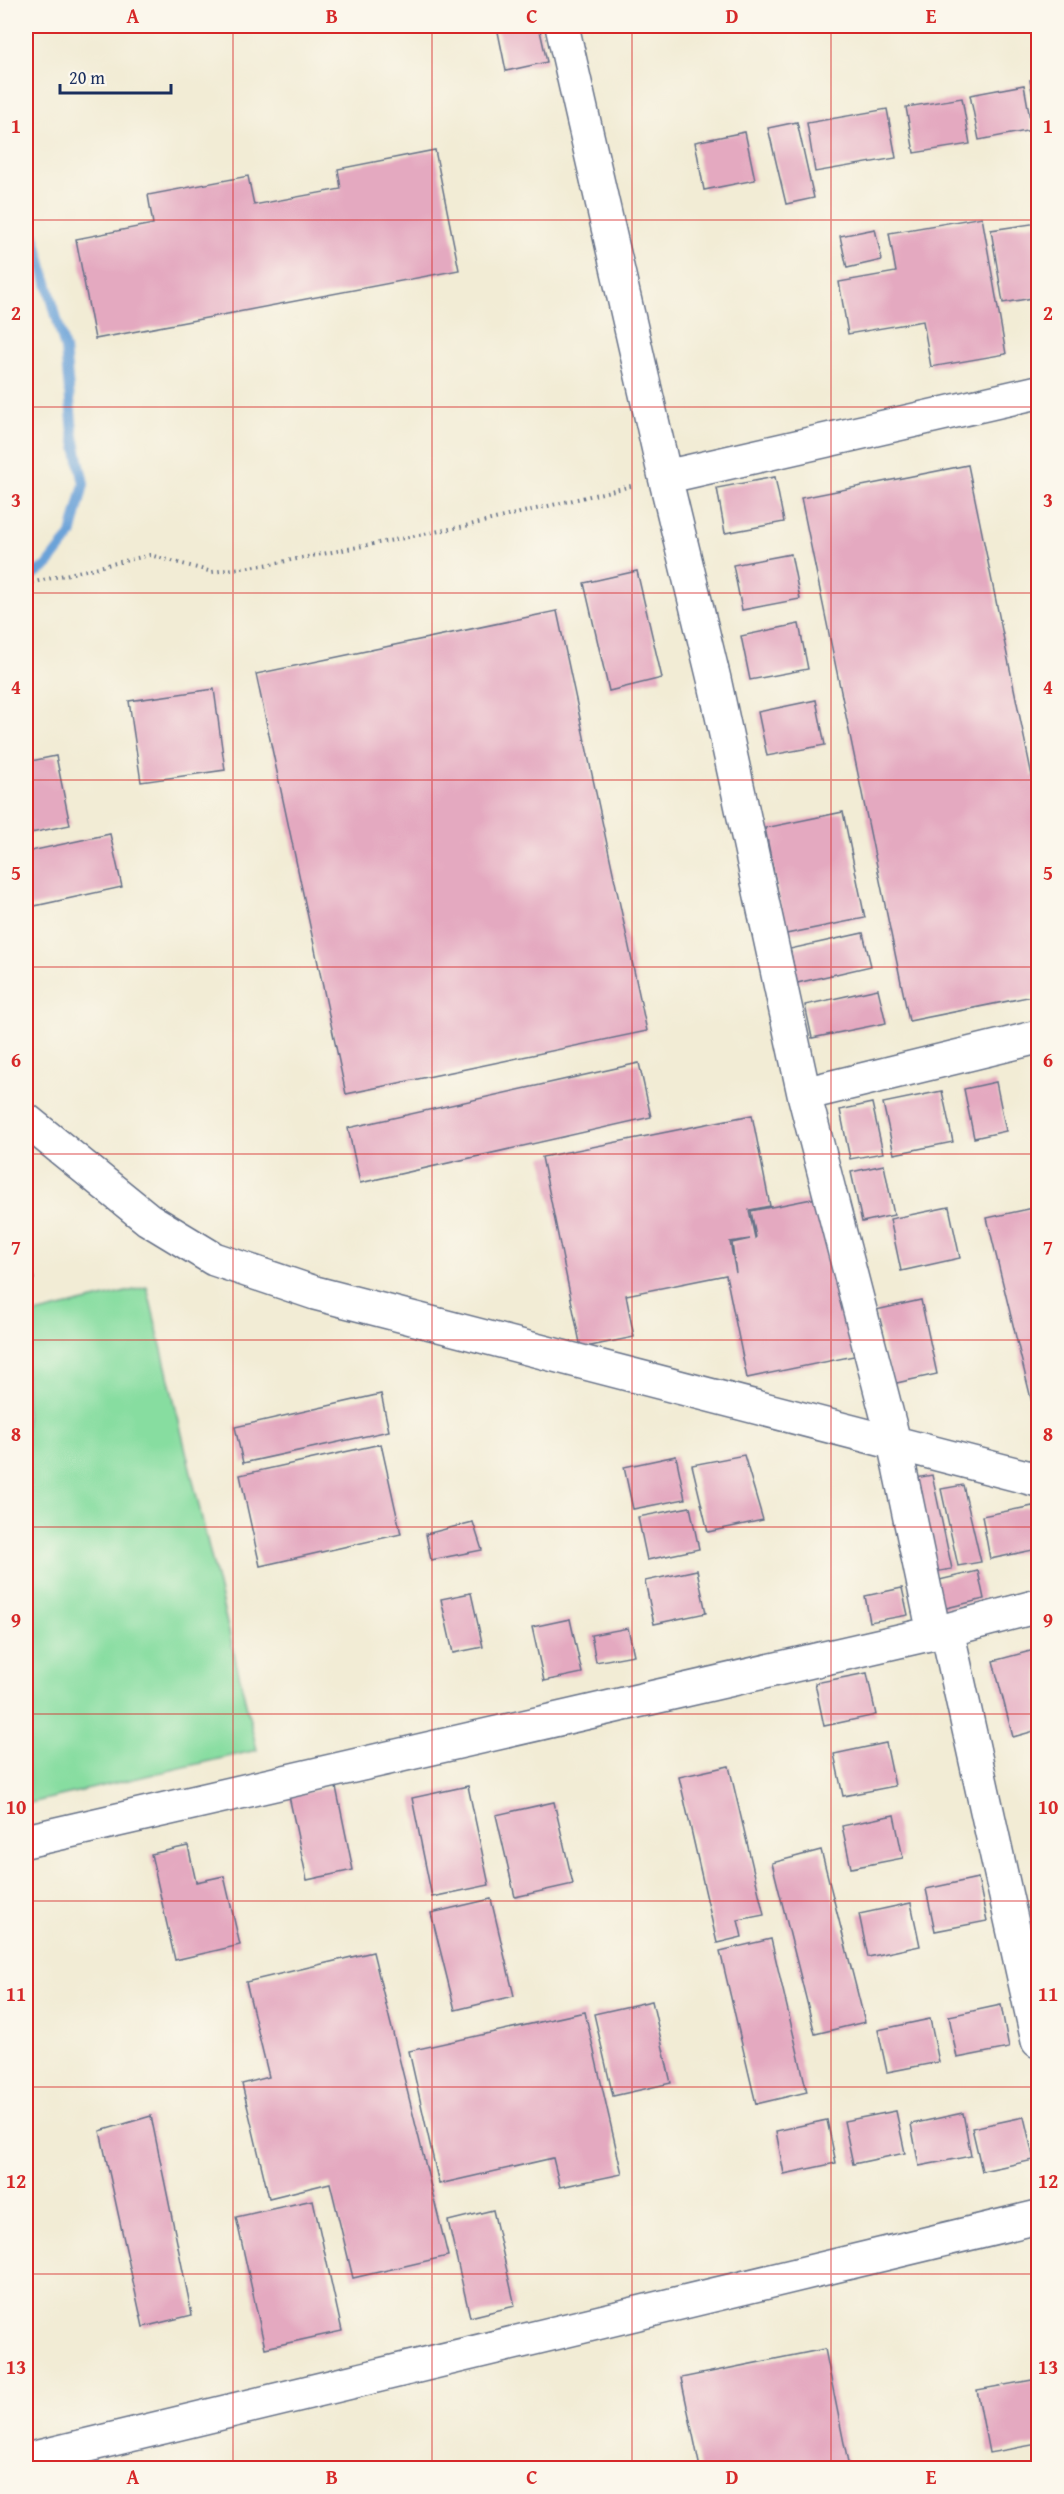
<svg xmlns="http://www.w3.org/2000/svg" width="1064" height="2494" font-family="'Gentium Book Plus',serif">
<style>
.green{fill:#87dda0;stroke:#51867f;stroke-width:1.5}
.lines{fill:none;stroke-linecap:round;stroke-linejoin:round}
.stream{stroke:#6aa2d8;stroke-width:10}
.building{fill:#e4a9c0;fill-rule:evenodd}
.minor-casing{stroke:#667188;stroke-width:36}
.path{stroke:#667188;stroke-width:4;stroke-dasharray:1.5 4.5;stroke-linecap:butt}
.minor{stroke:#fff;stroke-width:33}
.grid{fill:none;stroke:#d62828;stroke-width:1.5;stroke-opacity:0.55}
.neatline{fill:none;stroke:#d62828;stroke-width:2}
.grid-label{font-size:20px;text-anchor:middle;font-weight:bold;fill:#d62828}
</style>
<rect width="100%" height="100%" fill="#fbf7ec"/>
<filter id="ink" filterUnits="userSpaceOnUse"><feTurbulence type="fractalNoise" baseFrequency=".0167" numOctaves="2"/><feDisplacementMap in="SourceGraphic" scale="12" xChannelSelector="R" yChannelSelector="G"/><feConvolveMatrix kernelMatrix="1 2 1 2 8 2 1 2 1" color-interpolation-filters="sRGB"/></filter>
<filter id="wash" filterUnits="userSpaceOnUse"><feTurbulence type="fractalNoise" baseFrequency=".008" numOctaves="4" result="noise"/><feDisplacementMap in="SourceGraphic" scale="24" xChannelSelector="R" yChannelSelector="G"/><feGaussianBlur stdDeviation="1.35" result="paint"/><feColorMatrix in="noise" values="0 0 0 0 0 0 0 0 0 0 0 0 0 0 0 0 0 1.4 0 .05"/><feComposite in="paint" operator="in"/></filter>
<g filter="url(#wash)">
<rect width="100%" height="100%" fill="#f2ecd5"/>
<!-- green -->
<path class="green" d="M147 1287 257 1750 26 1804V1316Z"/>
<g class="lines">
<!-- stream -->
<path class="stream" d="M26 205 65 349 73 432 84 484 71 535 46 567 26 578"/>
</g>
<g id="blocks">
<!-- building -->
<path class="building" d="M504 26H539L547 62 506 71 497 27Z
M1038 79V122H1037L1030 80Z
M1024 85 1032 130 979 140 970 95Z
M962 98 970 144 914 153 906 107Z
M887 109 896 158 815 172 807 123Z
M797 122 814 198 786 204 768 128Z
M745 132 755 180 704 190 695 142Z
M435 150 459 270 95 339 76 239 153 224 148 195 248 176 254 205 341 189 338 169Z
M982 217 1006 354 931 367 923 321 848 334 839 282 896 272 889 233Z
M1038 223V297L1003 303 991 230Z
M875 229 882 260 847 268 840 236Z
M968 465 1032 776 1038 774V995L909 1021 801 498Z
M775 477 784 522 725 533 717 488Z
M791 554 800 599 742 610 733 565Z
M637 571 662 678 609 691 584 583Z
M557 611 647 1031 346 1094 256 674Z
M799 624 808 669 750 680 741 636Z
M214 689 225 770 141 782 129 701Z
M816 700 825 745 767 756 758 712Z
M56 756 70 825 26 834V762Z
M843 812 865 918 786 934 765 828Z
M110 834 122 887 30 907 26 885V852Z
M863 933 871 966 797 983 790 949Z
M878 989 886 1023 812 1038 805 1005Z
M639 1063 651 1117 360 1183 348 1128Z
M996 1082 1006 1131 974 1138 964 1089Z
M942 1091 953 1142 894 1154 883 1103Z
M872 1103 883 1153 850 1159 840 1110Z
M752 1115 770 1206 749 1210 755 1238 756 1237 751 1211 822 1197 854 1356 747 1378 726 1275 626 1295 634 1337 581 1348 542 1157ZM750 1239 732 1243 736 1273 730 1242Z
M884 1165 894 1215 862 1222 851 1172Z
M949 1207 960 1258 901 1271 890 1219Z
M1038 1207V1410L1034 1411 987 1218Z
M27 1244 34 1279 26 1280V1245Z
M921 1300 937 1374 892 1384 876 1310Z
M381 1394 389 1431 243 1463 235 1427Z
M381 1444 401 1534 260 1566 240 1475Z
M744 1455 763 1520 708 1532 692 1465Z
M676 1456 685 1499 633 1509 624 1467Z
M932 1475 952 1569 929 1573 910 1479Z
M963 1485 981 1562 958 1566 941 1489Z
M1033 1506 1038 1531V1549L990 1559 982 1516Z
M690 1507 699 1549 647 1560 638 1517Z
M473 1522 482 1550 431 1560 426 1534Z
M697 1570 706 1613 654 1624 645 1581Z
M978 1571 984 1599 942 1609 935 1581Z
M902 1588 908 1615 870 1622 865 1596Z
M471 1593 483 1647 453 1653 441 1599Z
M570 1619 582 1673 544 1681 532 1627Z
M628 1628 634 1655 596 1662 591 1635Z
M1038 1649V1730L1013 1737 993 1661Z
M867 1673 876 1715 824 1726 815 1683Z
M886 1743 895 1786 843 1796 834 1754Z
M729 1766 764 1915 738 1920 742 1937 717 1943 679 1777Z
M468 1786 489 1885 432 1897 412 1798Z
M336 1787 353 1870 307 1880 289 1796Z
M554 1802 573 1884 515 1897 496 1815Z
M894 1815 903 1858 851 1868 842 1826Z
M188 1846 196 1882 224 1876 240 1945 175 1960 151 1854Z
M821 1850 865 2022 815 2034 772 1863Z
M978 1878 987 1921 935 1931 926 1889Z
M491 1899 514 1996 455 2010 431 1913Z
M911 1903 920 1946 868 1957 859 1914Z
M771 1939 807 2092 756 2104 720 1951Z
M373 1952 448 2256 353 2278 330 2183 269 2198 242 2084 269 2077 246 1982Z
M652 2001 671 2083 613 2096 594 2014Z
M1001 2005 1009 2048 957 2058 949 2016Z
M585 2012 622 2174 560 2187 553 2158 439 2184 409 2051Z
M930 2019 939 2062 887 2072 878 2030Z
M896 2111 905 2153 853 2164 844 2121Z
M963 2113 971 2156 919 2166 911 2124Z
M151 2116 192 2315 143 2327 100 2131Z
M1024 2117 1034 2160 982 2171 972 2128Z
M827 2120 836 2163 784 2174 776 2131Z
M313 2200 342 2331 265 2348 236 2217Z
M493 2210 515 2306 470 2317 448 2221Z
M825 2349 849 2468H700L681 2378Z
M1038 2379V2444L989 2453 977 2390Z"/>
</g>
</g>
<g filter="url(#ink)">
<use href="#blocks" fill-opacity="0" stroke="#667188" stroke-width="1.5"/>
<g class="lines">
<defs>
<path id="minor" d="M562 26 665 477 714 679 804 1094
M665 477 1038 392
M26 1120 148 1219 214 1259 315 1293 1038 1480
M947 1630 1038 2041
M934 1633 894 1442 804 1094 1038 1037
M26 1841 947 1630 1038 1606
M26 2460 1038 2217"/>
</defs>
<!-- minor casing -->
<use href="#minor" class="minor-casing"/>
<!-- path -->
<path class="path" d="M26 584 150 555 212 572 271 564 470 525 631 486"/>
<!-- minor -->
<use href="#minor" class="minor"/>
</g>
</g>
<!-- grid -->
<path class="grid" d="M233 26V2468M432 26V2468M632 26V2468M831 26V2468M26 220H1038M26 407H1038M26 593H1038M26 780H1038M26 967H1038M26 1154H1038M26 1340H1038M26 1527H1038M26 1714H1038M26 1901H1038M26 2087H1038M26 2274H1038"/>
<!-- margin -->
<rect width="1064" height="2494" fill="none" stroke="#fbf7ec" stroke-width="66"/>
<!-- scale -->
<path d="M60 84v9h111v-9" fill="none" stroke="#1b2f5e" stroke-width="3"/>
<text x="69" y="84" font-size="18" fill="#1b2f5e" stroke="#fbf7ec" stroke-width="4.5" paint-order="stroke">20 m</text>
<rect x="33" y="33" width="998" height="2428" class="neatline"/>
<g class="grid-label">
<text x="133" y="23">A</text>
<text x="332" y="23">B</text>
<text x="532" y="23">C</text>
<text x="732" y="23">D</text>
<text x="931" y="23">E</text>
<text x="16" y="133">1</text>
<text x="1048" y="133">1</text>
<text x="16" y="320">2</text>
<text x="1048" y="320">2</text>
<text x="16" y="507">3</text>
<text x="1048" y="507">3</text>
<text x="16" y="694">4</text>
<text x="1048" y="694">4</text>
<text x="16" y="880">5</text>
<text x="1048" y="880">5</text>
<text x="16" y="1067">6</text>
<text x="1048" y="1067">6</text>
<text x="16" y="1254">7</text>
<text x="1048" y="1254">7</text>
<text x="16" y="1441">8</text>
<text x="1048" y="1441">8</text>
<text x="16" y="1627">9</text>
<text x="1048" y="1627">9</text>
<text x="16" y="1814">10</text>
<text x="1048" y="1814">10</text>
<text x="16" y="2001">11</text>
<text x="1048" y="2001">11</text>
<text x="16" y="2188">12</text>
<text x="1048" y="2188">12</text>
<text x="16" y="2374">13</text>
<text x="1048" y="2374">13</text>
<text x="133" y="2484">A</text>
<text x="332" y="2484">B</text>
<text x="532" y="2484">C</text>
<text x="732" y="2484">D</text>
<text x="931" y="2484">E</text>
</g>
</svg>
